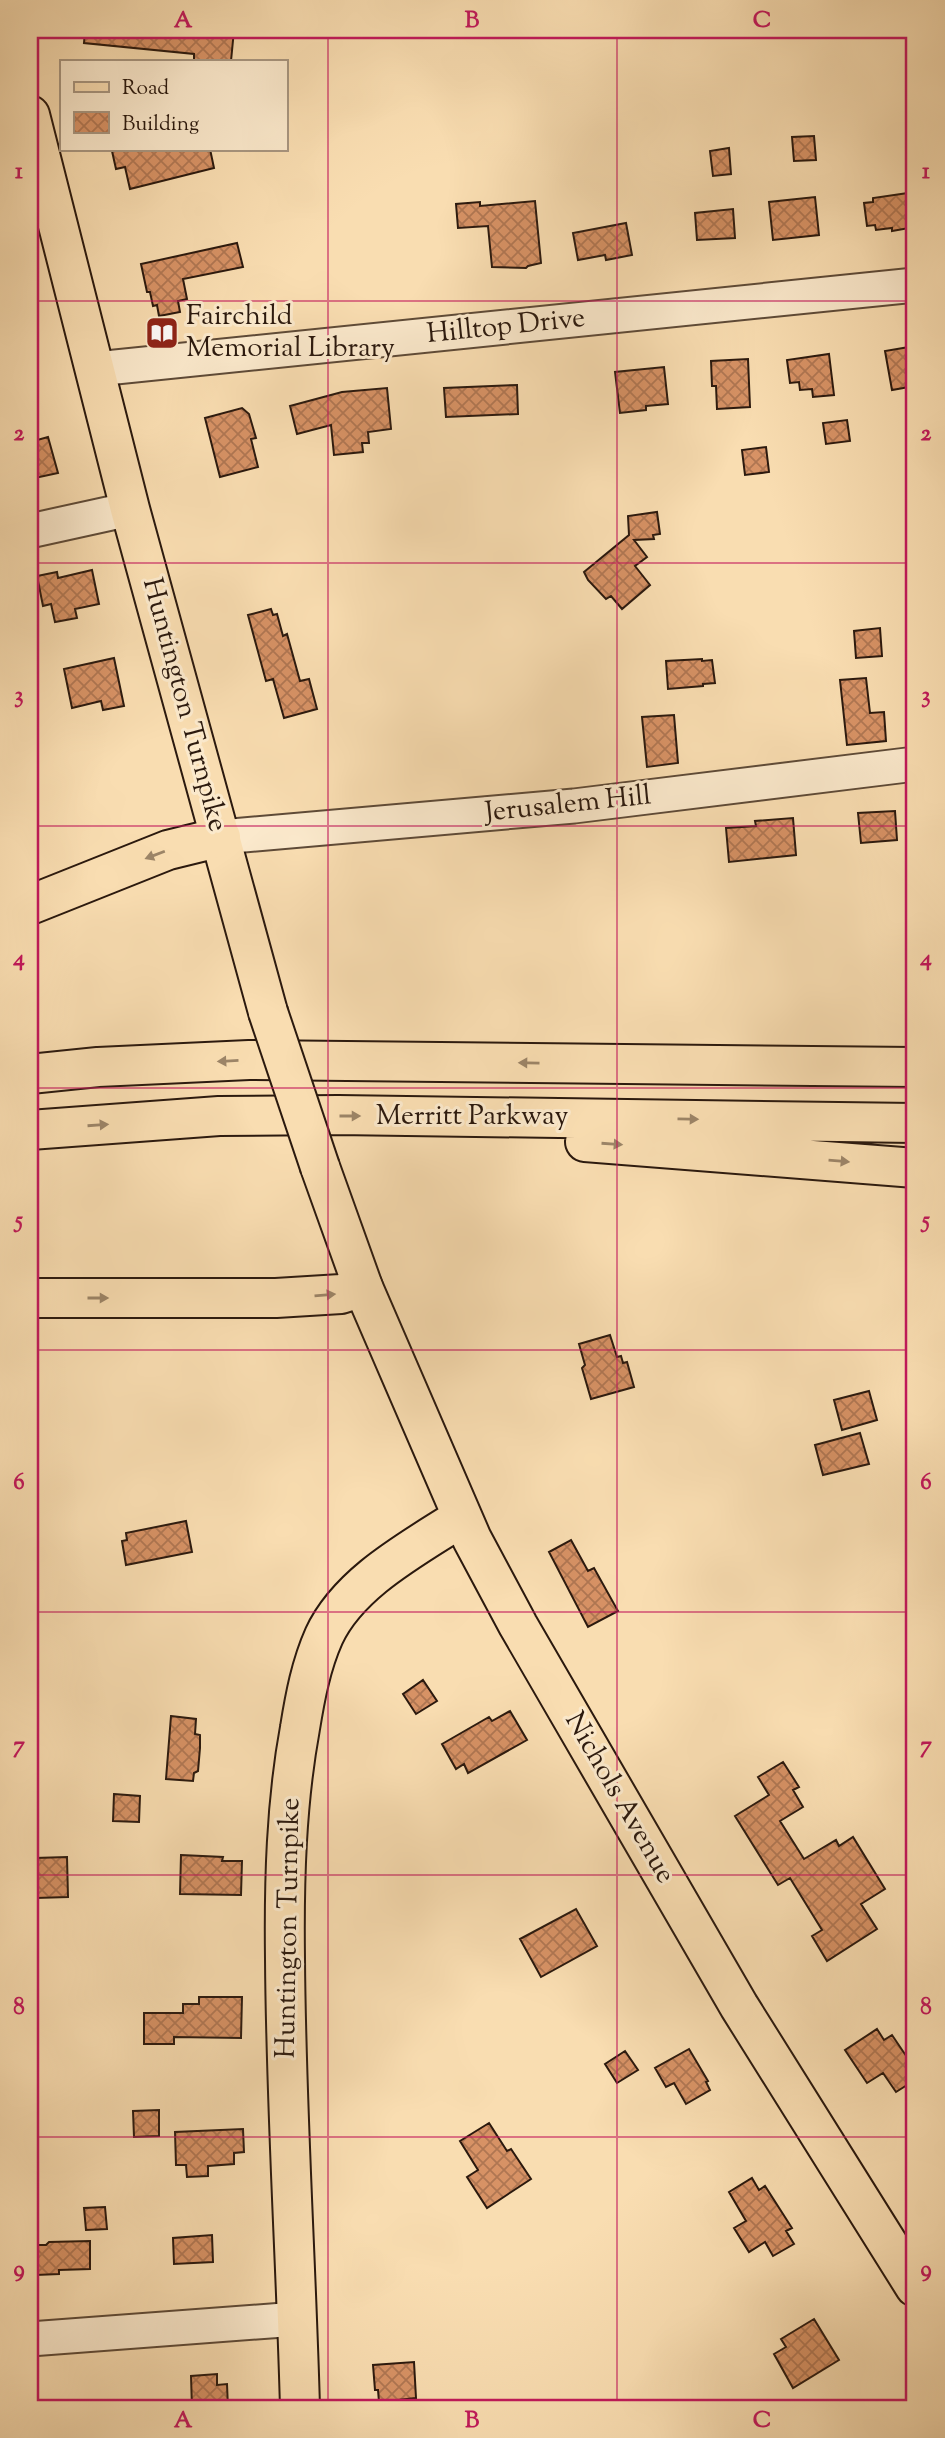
<svg xmlns="http://www.w3.org/2000/svg" width="945" height="2438" font-family="'Sorts Mill Goudy',serif">
<style>
.building{fill:url(#building-cross-hatch);stroke:#2b190e;stroke-width:2}
.lines{fill:none;stroke-linecap:round;stroke-linejoin:round}
.minor-casing{stroke:#5e4a37;stroke-width:37}
.major-casing{stroke:#2b190e;stroke-width:42}
.highway-casing{stroke:#2b190e;stroke-width:42}
.minor{stroke:#fbe9cc;stroke-width:33}
.major{stroke:#f9ddb1;stroke-width:38}
.highway{stroke:#f9ddb1;stroke-width:38}
.major-bridge-casing{stroke:#2b190e;stroke-width:42;stroke-linecap:butt}
.major-bridge{stroke:#f9ddb1;stroke-width:38}
.oneway{fill:#9c8568}
.grid{fill:none;stroke:#c2185b;stroke-width:2;stroke-opacity:0.55}
.labels{text-anchor:middle;dominant-baseline:central;stroke-width:6;stroke-linejoin:round;paint-order:stroke}
.poi-label{font-size:28px;fill:#2b190e;stroke:#fbe9cc;text-anchor:start}
.street-label{font-size:28px;fill:#2b190e;stroke:#fbe9cc}
.neatline{fill:none;stroke:#c2185b;stroke-width:2.5}
.grid-label{font-size:23px;text-anchor:middle;font-weight:bold;fill:#c2185b}
</style>
<defs>
<pattern id="building-cross-hatch" width="8" height="8" patternUnits="userSpaceOnUse" patternTransform="scale(1.75)"><rect width="8" height="8" fill="#d79265"/><path d="M0 0l8 8M0 8l8-8" fill="none" stroke="#af7652"/></pattern>
</defs>
<rect width="100%" height="100%" fill="#f9ddb1"/>
<filter id="stains"><feTurbulence type="fractalNoise" baseFrequency=".00286" numOctaves="4"/><feColorMatrix values="0 0 0 0 .2 0 0 0 0 .09 0 0 0 0 .02 0 0 0 .5 -.17"/></filter>
<radialGradient id="worn" r=".72"><stop offset=".6" stop-color="#630" stop-opacity="0"/><stop offset="1" stop-color="#630" stop-opacity=".3"/></radialGradient>
<!-- building -->
<path class="building" d="M85 30H234L231 61H194V54L84 43Z
M814 136 816 160 794 161 792 137Z
M729 148 731 174 713 176 710 151Z
M123 149H210L214 168 130 189 125 167 116 169 112 151Z
M915 192V227L892 231V228L876 230 875 225 867 226 864 203 873 202V198Z
M815 197 819 235 773 240 769 202Z
M535 201 541 263 528 266 526 268 492 267 488 226 458 228 456 204 480 202V206Z
M733 209 735 238 697 240 695 213Z
M626 223 632 255 606 260 605 255 578 260 573 233Z
M237 243 243 267 183 279 187 299 178 301 180 312 159 316 157 305 153 306 150 292H147L141 264Z
M915 346V386L892 390 885 351Z
M829 354 834 395 813 397 812 389 800 390 799 382 790 383 787 360Z
M748 359 750 407 717 409 716 386H712L711 361Z
M664 367 668 404 646 406V410L620 413 615 372Z
M517 385 518 414 446 417 444 388Z
M387 388 391 429 368 432 369 443H362L363 452 334 455 331 425 297 434 290 406 342 392Z
M242 408 249 414 256 438 251 439 258 467 220 477 205 418Z
M847 420 850 441 826 444 823 423Z
M48 437 58 473 30 479V442Z
M766 447 769 472 745 475 742 450Z
M657 512 660 534 653 535 654 539 634 540 647 557 635 566 650 585 622 609 611 596 606 599 588 580 584 572 629 535 628 516Z
M92 570 99 604 75 609 77 618 55 622 51 604 43 606 37 576 57 572 58 578Z
M271 609 273 615 277 614 283 636 287 634 300 681 309 679 317 709 284 718 273 679 266 681 248 615Z
M880 628 882 656 856 658 854 631Z
M114 658 124 706 103 710 101 701 72 708 64 669Z
M702 659V661L712 660 715 683 703 684V686L668 689 666 661Z
M866 678 870 713 884 712 886 741 847 745 840 680Z
M674 715 678 763 647 767 642 717Z
M895 811 897 840 861 843 858 813Z
M793 818 796 855 729 862 726 828 756 826 755 821Z
M610 1335 617 1357 621 1356 623 1363 627 1362 634 1387 591 1399 582 1368 585 1365 579 1344Z
M869 1391 877 1420 842 1430 834 1400Z
M860 1433 869 1464 823 1475 815 1445Z
M186 1521 192 1552 126 1565 122 1541 127 1540 126 1533Z
M571 1540 588 1571 594 1568 618 1611 588 1627 549 1552Z
M423 1680 437 1701 416 1714 403 1694Z
M510 1711 527 1740 468 1773 464 1764 456 1769 442 1744 489 1717 492 1721Z
M171 1716 196 1719 195 1734 200 1735V1748L198 1771 194 1773 193 1781 166 1779Z
M783 1762 799 1787 793 1790 803 1807 780 1821 804 1859 836 1840 839 1846 853 1837 885 1889 861 1904 877 1929 827 1961 812 1936 822 1930 790 1878 778 1885 735 1816 769 1795 758 1777Z
M114 1794 140 1796 139 1822 113 1821Z
M181 1855 223 1857 222 1861H242L241 1895 180 1894Z
M67 1857 68 1897 36 1898 35 1858Z
M576 1909 597 1946 541 1977 520 1939Z
M199 1997H242L241 2038 174 2037V2044H144V2013H183V2004H199Z
M877 2029 884 2040 892 2035 915 2069V2080L896 2092 883 2073 867 2083 845 2050Z
M689 2049 708 2081 706 2082 710 2090 686 2104 674 2083 666 2087 655 2068Z
M625 2051 638 2070 617 2083 605 2064Z
M159 2110V2136L134 2137 133 2111Z
M489 2123 507 2151 511 2149 531 2179 487 2208 467 2177 478 2170 460 2141Z
M243 2129 244 2152 234 2153V2164L208 2166V2176L187 2177 186 2165H176L175 2132Z
M752 2178 759 2190 765 2186 792 2228 786 2231 794 2244 773 2256 765 2242 749 2252 734 2228 746 2221 729 2192Z
M105 2207 107 2229 86 2230 84 2208Z
M212 2235 213 2262 174 2264 173 2238Z
M90 2241V2269L59 2270V2274L36 2275 35 2245H46L49 2242Z
M814 2319 839 2360 793 2388 774 2354 786 2347 781 2339Z
M414 2362 416 2398 379 2402 378 2390H375L373 2365Z
M217 2374V2385L227 2384 228 2408H192L191 2376Z"/>
<g class="lines">
<defs>
<path id="minor" d="M96 369 915 285
M30 531 130 509
M221 837 574 806 915 764
M30 2339 297 2319"/>
<path id="major" d="M30 115 130 509 268 1012
M320 1167 363 1287 472 1539 518 1625 739 2006 915 2287
M300 2408C296 2259 286 2109 285 1959 284 1882 286 1804 300 1728 305 1697 311 1665 324 1636 349 1582 414 1548 462 1517"/>
<path id="highway" d="M30 905 168 850 221 837
M30 1074 98 1067 249 1060 915 1067
M30 1130 219 1116 338 1115 915 1123
M585 1142 915 1168
M30 1298H276L341 1294 363 1287"/>
</defs>
<!-- minor casing -->
<use href="#minor" class="minor-casing"/>
<!-- major casing -->
<use href="#major" class="major-casing"/>
<!-- highway casing -->
<use href="#highway" class="highway-casing"/>
<!-- minor -->
<use href="#minor" class="minor"/>
<!-- major -->
<use href="#major" class="major"/>
<!-- highway -->
<use href="#highway" class="highway"/>
<defs>
<path id="major-bridge" d="M268 1012 320 1167"/>
</defs>
<!-- major-bridge casing -->
<use href="#major-bridge" class="major-bridge-casing"/>
<!-- major-bridge -->
<use href="#major-bridge" class="major-bridge"/>
</g>
<!-- one-way arrows -->
<defs><path id="oneway-solid" d="M-6-.8H1V-3.2L6.5 0L1 3.2V.8H-6Z" transform="scale(1.75)"/></defs>
<g class="oneway">
<use href="#oneway-solid" transform="translate(155 855) rotate(159)"/>
<use href="#oneway-solid" transform="translate(228 1061) rotate(177)"/>
<use href="#oneway-solid" transform="translate(529 1063) rotate(-179)"/>
<use href="#oneway-solid" transform="translate(350 1116)"/>
<use href="#oneway-solid" transform="translate(688 1119) rotate(1)"/>
<use href="#oneway-solid" transform="translate(98 1125) rotate(-4)"/>
<use href="#oneway-solid" transform="translate(612 1144) rotate(4)"/>
<use href="#oneway-solid" transform="translate(839 1161) rotate(5)"/>
<use href="#oneway-solid" transform="translate(325 1295) rotate(-5)"/>
<use href="#oneway-solid" transform="translate(98 1298)"/>
</g>
<!-- grid -->
<path class="grid" d="M328 30V2408M617 30V2408M30 301H915M30 563H915M30 826H915M30 1088H915M30 1350H915M30 1612H915M30 1875H915M30 2137H915"/>
<!-- icons -->
<defs>
<symbol id="library-square" viewBox="-11 -11 22 22"><rect x="-9" y="-9" width="18" height="18" rx="4" fill="#8f2418" stroke="#fbe9cc"/><path d="M-6-4Q-3-5.5-.7-3.5V5Q-3 3-6 4ZM6-4Q3-5.5 .7-3.5V5Q3 3 6 4Z" fill="#fff"/></symbol>
</defs>
<g fill-rule="evenodd">
<use href="#library-square" x="143" y="314" width="38" height="38"/>
</g>
<g class="labels">
<!-- poi labels -->
<g class="poi-label">
<text x="186" y="317">Fairchild<tspan x="186" dy="32">Memorial Library</tspan></text>
</g>
<!-- street labels -->
<g class="street-label">
<text transform="translate(506 327) rotate(-6)">Hilltop Drive</text>
<text transform="translate(184 705) rotate(75)">Huntington Turnpike</text>
<text transform="translate(568 805) rotate(-6)">Jerusalem Hill</text>
<text x="472" y="1117">Merritt Parkway</text>
<text transform="translate(619 1798) rotate(60)">Nichols Avenue</text>
<text transform="translate(289 1928) rotate(-89)">Huntington Turnpike</text>
</g>
</g>
<!-- margin -->
<rect width="945" height="2438" fill="none" stroke="#f9ddb1" stroke-width="77"/>
<!-- legend -->
<rect x="60" y="60" width="228" height="91" fill="#fbe9cc" stroke="#a89680" stroke-width="2"/>
<rect x="74" y="82" width="35" height="10" fill="#f9ddb1" stroke="#a89680" stroke-width="2"/>
<text x="122" y="94" font-size="21" fill="#2b190e">Road</text>
<rect x="74" y="112" width="35" height="21" fill="url(#building-cross-hatch)" stroke="#a89680" stroke-width="2"/>
<text x="122" y="130" font-size="21" fill="#2b190e">Building</text>
<rect x="38" y="38" width="868" height="2362" class="neatline"/>
<g class="grid-label">
<text x="183" y="27">A</text>
<text x="472" y="27">B</text>
<text x="762" y="27">C</text>
<text x="19" y="178">1</text>
<text x="926" y="178">1</text>
<text x="19" y="440">2</text>
<text x="926" y="440">2</text>
<text x="19" y="702">3</text>
<text x="926" y="702">3</text>
<text x="19" y="965">4</text>
<text x="926" y="965">4</text>
<text x="19" y="1227">5</text>
<text x="926" y="1227">5</text>
<text x="19" y="1489">6</text>
<text x="926" y="1489">6</text>
<text x="19" y="1752">7</text>
<text x="926" y="1752">7</text>
<text x="19" y="2014">8</text>
<text x="926" y="2014">8</text>
<text x="19" y="2276">9</text>
<text x="926" y="2276">9</text>
<text x="183" y="2427">A</text>
<text x="472" y="2427">B</text>
<text x="762" y="2427">C</text>
</g>
<rect width="100%" height="100%" filter="url(#stains)"/>
<rect width="100%" height="100%" fill="url(#worn)"/>
</svg>
